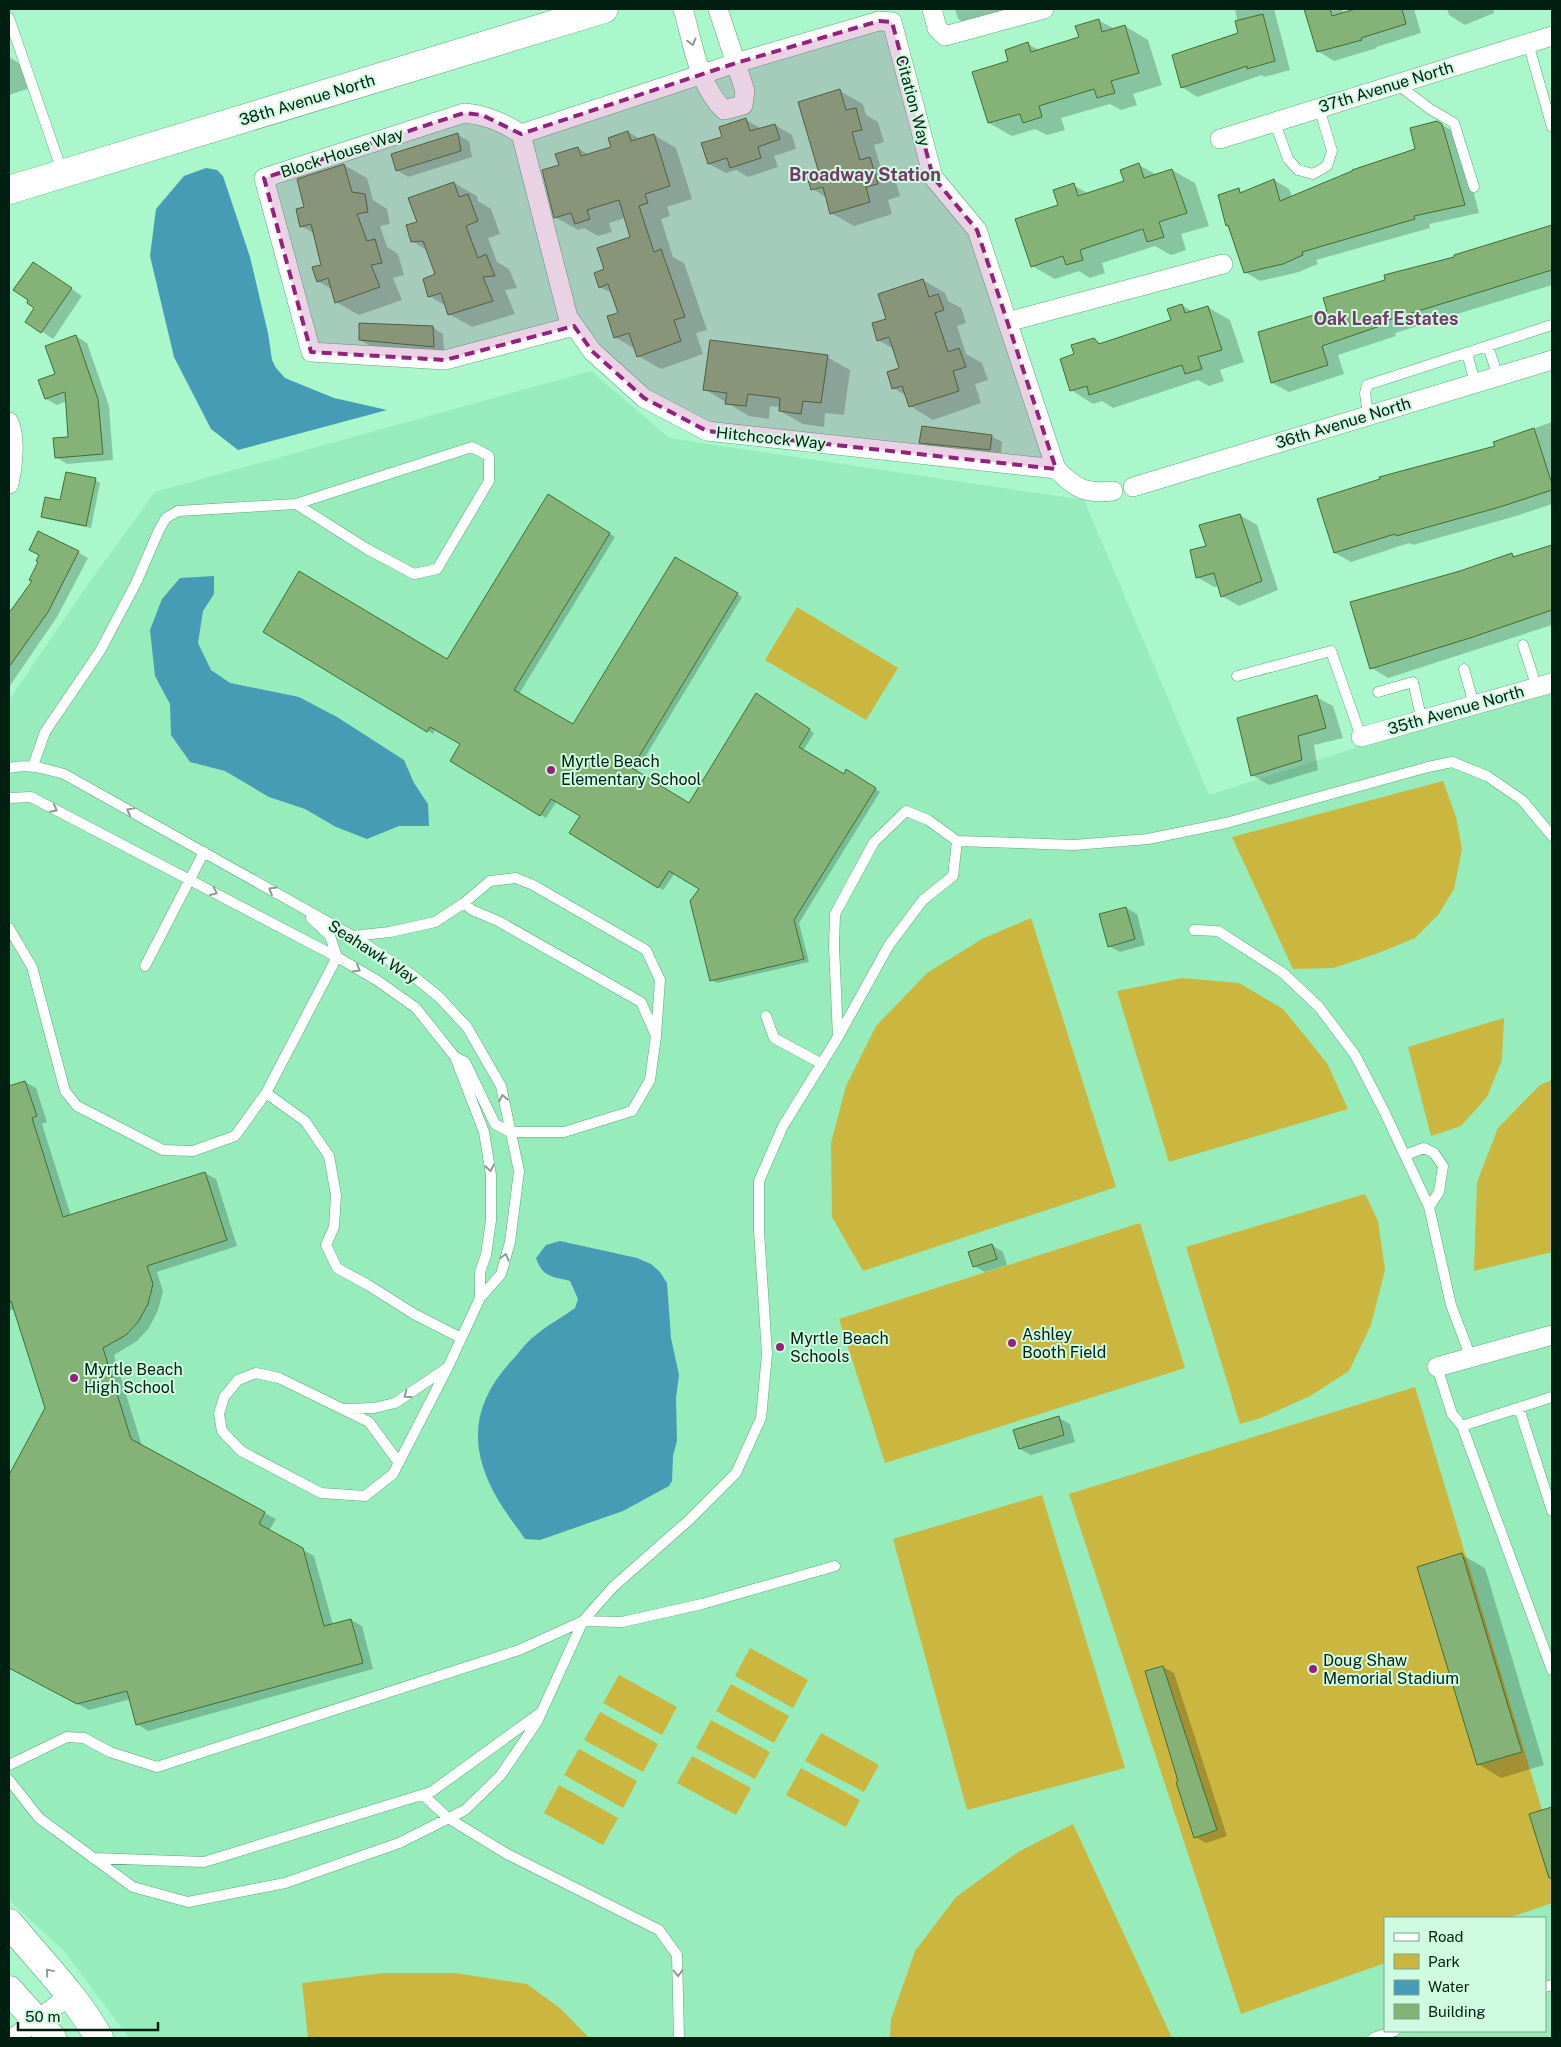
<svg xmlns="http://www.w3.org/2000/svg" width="1561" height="2047" font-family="'Public Sans',sans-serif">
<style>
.built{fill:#97ecbc;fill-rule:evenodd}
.green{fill:#cbb640}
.water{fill:#459cb4}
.shadow{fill:#0003}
.building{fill:#85b377;stroke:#426d34}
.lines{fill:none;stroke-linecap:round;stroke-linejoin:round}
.lane-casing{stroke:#5ba77e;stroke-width:11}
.street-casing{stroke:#5ba77e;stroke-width:20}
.secondary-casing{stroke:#5ba77e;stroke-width:29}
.lane{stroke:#fff;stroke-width:10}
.street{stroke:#fff;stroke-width:19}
.secondary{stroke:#fff;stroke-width:28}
.oneway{stroke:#8c9a93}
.marked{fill:#96207d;fill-opacity:0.2;stroke:#96207d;stroke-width:4;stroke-dasharray:10 6;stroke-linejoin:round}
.poi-dot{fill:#96207d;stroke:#cffce1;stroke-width:2}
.labels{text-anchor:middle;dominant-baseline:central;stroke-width:4;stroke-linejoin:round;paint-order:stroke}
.street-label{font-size:16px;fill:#001f10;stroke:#cffce1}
.poi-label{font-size:16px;fill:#001f10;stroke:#cffce1;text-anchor:start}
.neighbourhood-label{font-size:18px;font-weight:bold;fill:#753a65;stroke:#cffce1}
</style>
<rect width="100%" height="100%" fill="#a9f7ca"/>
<!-- built -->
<path class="built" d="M591 371 669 438 1084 500 1209 795 1552 685V2038H129L64 1951 9 1900V700L86 587 155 492ZM1385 1918H1545V2031H1385Z"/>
<!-- green -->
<path class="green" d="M797 607 898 668 866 720 765 660Z
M1443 781 1456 817 1462 849 1454 889 1439 914 1415 938 1376 954 1333 968 1293 969 1232 837Z
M1031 918 1116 1187 863 1271 832 1217 831 1143 846 1086 876 1026 927 973 982 939Z
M1182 978 1239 983 1283 1009 1327 1063 1348 1109 1169 1162 1117 991Z
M1504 1018 1502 1060 1487 1097 1461 1126 1431 1136 1408 1047Z
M1552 1080V1252L1474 1271 1477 1182 1498 1128 1540 1085Z
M1365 1194 1378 1221 1385 1270 1371 1325 1349 1371 1310 1396 1261 1418 1240 1424 1186 1247Z
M1140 1223 1185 1368 885 1463 839 1319Z
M1415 1387 1552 1843V1903L1509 1918H1385V1963L1241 2014 1069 1494Z
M1042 1495 1125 1768 967 1810 893 1539Z
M750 1648 808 1680 793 1708 735 1676Z
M619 1675 677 1707 662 1735 603 1703Z
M731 1684 789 1716 774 1743 716 1711Z
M600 1712 658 1744 643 1772 584 1740Z
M711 1720 770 1752 755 1779 696 1748Z
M821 1733 879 1765 864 1792 805 1761Z
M579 1749 637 1781 623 1808 564 1775Z
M692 1756 751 1788 736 1815 677 1783Z
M801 1768 860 1800 846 1827 786 1795Z
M559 1785 618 1818 603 1845 544 1813Z
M1073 1824 1172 2038H890L891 2019 915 1951 956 1897 1018 1852Z
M384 1973H455L527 1984 561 2009 589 2038H308L302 1983Z"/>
<!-- water -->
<path class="water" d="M206 168 217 170 223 176 250 257 268 333 272 360 276 368 285 378 334 398 387 410 238 450 211 429 174 357 150 256 156 209 184 176Z
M214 576V594L203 611 198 643 211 670 230 683 299 697 337 717 404 760 414 783 428 804 429 826H399L367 839 336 827 305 809 269 797 225 771 190 762 171 735 170 704 155 676 150 630 162 599 180 578Z
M560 1241 637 1258 651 1264 660 1272 667 1283 671 1338 679 1375 676 1398 677 1441 673 1456 672 1481 669 1486 623 1511 540 1540 525 1539C516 1526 505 1512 497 1498 466 1444 473 1400 516 1356 522 1348 529 1340 537 1334 549 1324 563 1317 575 1308L578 1299 570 1281C552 1276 543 1278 536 1258L546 1245Z"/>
<!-- shadow -->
<path class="shadow" d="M955 9H1023L969 25 958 19Z
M1235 9H1274L1290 70 1264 77 1262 75 1197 97 1182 87 1240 34Z
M1305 9H1342L1344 14 1360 9H1414L1421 33 1376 47 1377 48 1334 61 1318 51Z
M1447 9H1493L1494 13 1465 25 1449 15Z
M1098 20 1115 29 1125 26 1148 40 1162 85 1133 94 1137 105 1121 110 1110 104 1061 118 1065 130 1047 135 1035 129 1012 136 989 123 1010 62 1028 44 1039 50 1080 38Z
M9 57 22 65 30 88 9 95Z
M840 91 863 104 866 115 878 122 884 142 874 145 880 165 893 172 900 196 888 200 892 214 854 226 831 213 827 198 813 189 820 174Z
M746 120 762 129 775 125 792 135 796 149 774 156 778 167 748 177 736 170 726 173 709 164 723 138Z
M1437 122 1458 134 1479 213 1429 224 1430 228 1316 260 1318 264 1299 272 1260 281 1245 272 1227 225 1238 190 1244 193 1274 180 1289 189 1292 197 1417 150Z
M628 132 640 139 654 135 676 148 692 199 667 207 670 216 661 219 673 257 684 263 707 330 696 333 703 354 661 369 638 356 635 349 615 337 619 314 613 294 600 287 606 270 632 238 625 218 609 223 612 232 598 236 584 228 578 230 555 217 560 166 578 148 589 155 612 148Z
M458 135 469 141 472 157 408 177 397 170Z
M344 165 367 178 373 200 387 209 390 224 380 226 387 247 398 254 404 275 393 278 402 300 359 315 336 302 333 290 318 281 322 266 315 234 301 226 306 208Z
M1139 165 1157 175 1172 170 1195 183 1209 226 1181 234 1186 250 1171 255 1155 246 1102 263 1105 273 1090 278 1079 271 1055 279 1032 266 1059 206 1073 185 1089 194 1126 182Z
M454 183 477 196 478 201 491 209 500 234 488 238 497 262 509 269 517 288 505 290 515 314 472 327 449 314 446 306 429 296 437 274 428 251 412 241 419 223Z
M1552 226V285L1395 333 1396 336 1338 355 1344 374 1289 392 1272 383 1328 311 1387 281 1512 237Z
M44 270 82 296 53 339 26 321 36 307Z
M923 280 945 293 948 301 961 308 966 323 957 326 966 354 982 363 988 380 975 384 981 403 933 420 910 406 907 396 893 388 901 369 894 349 878 340 888 319Z
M1182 305 1193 312 1207 307 1230 320 1244 362 1220 370 1224 381 1209 386 1198 380 1113 408 1102 401 1093 404 1071 390 1076 355 1093 339 1102 344 1172 321Z
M432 327 443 334 444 352 371 346 360 340Z
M76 336 87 343 109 406 113 460 67 464 56 457 70 438 67 401 57 405 46 399Z
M827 357 850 370 844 415 825 413 824 427 803 424 780 411V407L770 406 769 419 749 416 704 389Z
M1552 422V504L1516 516 1413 545 1409 543 1351 562 1335 553 1496 447 1495 443Z
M991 436 1002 442 1001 456 931 448 920 442Z
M95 480 100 483 91 528 47 519 42 516Z
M549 496 615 537 519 694 573 726 675 558 742 597 636 772 688 804 761 697 814 733 803 751 844 776 847 771 880 792 799 923 809 962 717 983 712 980 701 888 675 873 663 890 658 887 571 833 582 816 557 801 546 818 541 815 452 760 462 744 435 729 433 734 264 632 448 661Z
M1240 515 1257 525 1278 590 1239 606 1222 596 1219 586 1214 587 1197 577 1207 546Z
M1552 547V625L1388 678 1372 668 1512 555 1517 557Z
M78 552 88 558 57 617 9 687V616L33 581Z
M1316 697 1333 706 1343 738 1314 745 1318 770 1269 785 1252 775Z
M1126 908 1137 914 1145 945 1120 952 1109 946Z
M25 1082 36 1088 47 1122 42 1124 71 1216 205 1173 216 1179 237 1246 157 1272 163 1291 158 1310 149 1328 137 1341 114 1355 142 1446 276 1519 269 1531 314 1556 333 1625 351 1620 362 1626 373 1669 148 1731 137 1724 131 1699 89 1710 9 1667V1478L46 1408 15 1309 9 1311V1087Z
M992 1245 1003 1252 1007 1265 985 1272 974 1266Z
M1059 1418 1070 1424 1075 1442 1031 1455 1020 1449Z
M1462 1555 1485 1568 1544 1765 1501 1778 1478 1764Z
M1163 1667 1174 1673 1227 1836 1206 1843 1195 1837 1179 1782Z
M1552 1808V1861L1543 1855 1531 1815Z"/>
<!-- building -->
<path class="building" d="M1304 9H1330L1332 16 1355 9H1402L1406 24 1361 38 1362 40 1317 52Z
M1263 14 1275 61 1247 69V66L1181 88 1172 55 1238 33 1235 21Z
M1099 19 1102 32 1125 25 1139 73 1111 81 1115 93 1097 98 1094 89 1039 106 1042 117 1023 123 1020 114 988 123 972 72 1008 61 1005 50 1028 42 1031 52 1079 37 1075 26Z
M840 89 846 110 856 108 862 130 852 132 860 160 870 157 878 184 866 187 870 202 830 214 823 187 811 190 807 176 819 173 798 102Z
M746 118 750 131 775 124 780 139 758 147 761 158 730 168 727 158 708 164 701 143 722 137 719 127Z
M1437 121 1442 124 1465 205 1414 216 1415 219 1302 252 1303 255 1283 264 1244 273 1228 225 1226 226 1218 195 1239 188 1240 193 1274 179 1280 201 1352 171V170L1415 149 1410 128Z
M628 131 631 141 654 134 670 186 645 194 648 203 639 206 654 252 661 249 685 317 674 320 681 341 637 357 629 333 614 338 607 316 618 313 608 284 599 288 594 273 604 269 597 248 630 237 619 200 587 210 590 219 575 224 571 213 554 218 542 170 559 165 555 154 578 147 581 156 611 147 608 138Z
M458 133 461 151 396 171 391 154Z
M1139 163 1144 178 1172 169 1187 213 1159 222 1164 237 1147 242 1143 229 1080 250 1083 260 1066 265 1063 256 1031 267 1015 219 1058 205 1053 190 1074 183 1078 196 1124 181 1120 170Z
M344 164 352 192 365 194 368 212 357 214 367 241 375 239 382 263 371 265 380 287 335 303 328 278 317 282 312 267 321 265 311 224 300 227 296 209 304 207 297 179Z
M454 182 459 197 468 194 478 221 466 226 478 258 486 254 495 276 483 277 493 301 448 315 441 293 428 297 423 279 435 274 423 241 411 242 406 225 417 222 408 198Z
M1552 225V270L1379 323 1380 326 1322 346 1328 365 1271 383 1258 332 1327 311 1323 298 1385 280 1384 275 1454 257V255Z
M33 262 72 288 41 333 25 322 34 308 27 303 28 300 13 290Z
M923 279 929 297 938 294 944 310 935 313 948 352 959 348 966 367 953 371 959 391 909 407 902 386 892 389 887 372 899 368 889 337 877 341 872 323 886 319 878 294Z
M1182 304 1185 313 1208 306 1222 350 1198 357 1202 369 1185 374 1182 365 1089 395 1087 386 1070 391 1060 359 1074 354 1071 345 1094 338 1099 344 1171 320 1167 309Z
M359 323 433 326 434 347 359 340Z
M76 335 98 399 103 454 55 458 53 438 68 437 65 392 45 399 38 380 55 374 45 346Z
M710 340 828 355 821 403 803 401 801 414 779 411 780 398 748 394 746 406 725 404 727 393 703 390Z
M922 426 992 435 990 450 919 443Z
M1534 428 1552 484V490L1500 507 1396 536 1395 534 1334 553 1317 499 1380 479 1379 477 1495 446 1493 442Z
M66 472 96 478 86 526 41 517 45 497 60 500Z
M548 494 610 533 514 690 573 724 675 557 738 593 632 768 689 803 756 693 810 729 799 747 844 774 846 769 876 788 794 920 804 959 710 981 690 901 699 889 669 871 658 888 569 833 580 816 551 799 540 816 450 761 460 744 430 727 427 732 263 632 299 571 447 659Z
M1240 514 1262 581 1221 597 1214 573 1196 578 1190 550 1206 546 1199 525Z
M38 531 79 551 48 612 9 667V613L32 581 29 580 38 562 36 561 39 555 29 550Z
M1552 545V610L1470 638 1370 669 1350 602 1460 571 1512 553 1513 557Z
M1317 695 1326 728 1298 736 1302 760 1251 776 1237 718Z
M1126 907 1135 939 1108 947 1099 914Z
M25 1081 37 1116 32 1118 63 1217 205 1172 227 1240 147 1266 153 1284 148 1304 138 1322 126 1335 103 1348 131 1439 265 1512 259 1524 303 1548 324 1626 351 1619 363 1663 136 1725 127 1691 77 1704 9 1668V1475L45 1408 11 1301H9V1086Z
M992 1244 997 1259 973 1267 968 1252Z
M1059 1416 1064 1435 1019 1449 1013 1430Z
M1462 1553 1522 1752 1477 1765 1417 1567Z
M1163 1666 1217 1830 1194 1838 1176 1782 1178 1781 1145 1671Z
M1552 1807V1878H1549L1529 1814Z"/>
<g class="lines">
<defs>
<path id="lane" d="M9 18 63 174
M1528 43 1552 127
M1397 84 1430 109 1454 123 1474 187
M1275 123 1288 159 1298 170 1313 174 1327 166 1332 151 1319 108
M1488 346 1498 377
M1467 353 1475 383
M1368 415 1365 393 1367 385 1552 325
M1523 645 1537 688
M1464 669 1474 705
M1237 676 1331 651 1361 737
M1378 692 1413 682 1422 721
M33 766 45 732 100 651 136 583 159 530 166 518 178 511 296 504 472 447 489 456V481L437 569 414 574 367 549 296 504
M9 768C28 763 45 769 64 774L353 936 412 975 439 997 467 1027 501 1086 519 1171 510 1242 501 1274 480 1298 448 1367 393 1474 365 1496 321 1493 241 1451 222 1431 219 1414 224 1397 238 1380 256 1373 279 1378 369 1422 399 1463
M9 798 31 797 337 957 378 981 416 1008 455 1057 484 1132 491 1175V1220L486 1255 480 1272V1298
M957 841 1074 845 1148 839 1226 823 1428 767 1452 762 1487 776 1522 800 1552 836
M464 903 490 881 516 878 533 885 646 950 660 980 656 1035
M9 928 32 967 65 1091 77 1106 163 1150 193 1151 235 1136 266 1093 337 957 330 936 311 918
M1194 930 1218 931 1283 973 1319 1007 1355 1055 1384 1111 1429 1207 1451 1305 1471 1358
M353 936 390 932 435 922 464 903 472 910 498 921 641 1002 656 1036 650 1080 632 1111 564 1132H510L495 1124 465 1062 455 1057
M145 966 204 852
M766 1016 774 1038 822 1064
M266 1093 305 1121 329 1156 336 1195 334 1227 326 1245 337 1268 368 1285 414 1314 461 1338
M1405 1155 1424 1148 1434 1153 1443 1166 1439 1192 1429 1207
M1437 1367 1452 1414 1462 1426
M1552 1397 1462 1426 1552 1670
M1519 1408 1552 1511
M345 1409 374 1408 395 1403 447 1368
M9 1765 67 1737 84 1738 110 1752 157 1767 519 1650 583 1621 622 1622 702 1604 835 1566
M9 1780 39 1818 133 1887 188 1902 285 1883 399 1843 465 1810 500 1776 537 1722 583 1621 613 1587 688 1521 736 1473 761 1418 767 1354 759 1231V1181L783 1126 838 1037 889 945 923 900 953 876 957 841 928 820 906 811 874 842 835 914 834 946 838 1037
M423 1795 448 1818 507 1854 659 1930 677 1955 679 2038
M93 1858 204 1862 431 1792 540 1713
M1545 1987 1552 1985
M1373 2038 1395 2031"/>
<path id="street" d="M683 9C693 43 698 85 724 110L743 105 745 91 718 9
M932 9 937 28 945 36 1044 9
M521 134 568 317 592 351 644 398 707 431 1056 469
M1220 139 1552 36
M1007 322 1223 264
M574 326 445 360 311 352 264 178 464 113C486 115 502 122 521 134L736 63 879 21 892 22 933 177 977 230 1056 469C1076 489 1085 494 1113 491
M9 422C16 439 13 467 9 484
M1133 487 1552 360
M1361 737 1552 683
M1437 1367 1552 1335
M13 2038 69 1996"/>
<path id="secondary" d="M9 190 604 9
M9 1923C39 1960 76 1996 99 2038
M9 1990 52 2038"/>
</defs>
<!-- lane casing -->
<use href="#lane" class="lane-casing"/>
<!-- street casing -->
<use href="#street" class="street-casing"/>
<!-- secondary casing -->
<use href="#secondary" class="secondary-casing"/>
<!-- lane -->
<use href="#lane" class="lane"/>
<!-- street -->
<use href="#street" class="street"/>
<!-- secondary -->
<use href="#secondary" class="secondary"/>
</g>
<!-- one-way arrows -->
<defs><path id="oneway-chevron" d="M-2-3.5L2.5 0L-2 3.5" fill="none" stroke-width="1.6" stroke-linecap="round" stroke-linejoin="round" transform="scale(1.25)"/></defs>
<g class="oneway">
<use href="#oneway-chevron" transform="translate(692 42) rotate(75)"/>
<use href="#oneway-chevron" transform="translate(54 809) rotate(28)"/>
<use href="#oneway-chevron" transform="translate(130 811) rotate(-151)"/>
<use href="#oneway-chevron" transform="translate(272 890) rotate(-149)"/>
<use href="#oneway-chevron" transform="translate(214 892) rotate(25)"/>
<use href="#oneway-chevron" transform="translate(357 969) rotate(30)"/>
<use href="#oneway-chevron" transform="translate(503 1098) rotate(-101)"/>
<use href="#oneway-chevron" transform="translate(490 1168) rotate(81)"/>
<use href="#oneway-chevron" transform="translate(505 1257) rotate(-74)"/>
<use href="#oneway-chevron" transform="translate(407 1395) rotate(144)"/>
<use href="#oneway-chevron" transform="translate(49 1972) rotate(-130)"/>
<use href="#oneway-chevron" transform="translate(678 1973) rotate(89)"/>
</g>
<!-- marked area -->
<path class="marked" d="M879 21 892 22 933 177 977 230 1056 469 707 431 644 398 592 351 574 326 445 360 311 352 264 178 464 113 482 115 521 134 736 63Z"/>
<!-- markers -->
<g class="poi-dot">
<circle cx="551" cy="770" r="5"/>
<circle cx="1012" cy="1343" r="5"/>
<circle cx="780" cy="1347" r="5"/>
<circle cx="74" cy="1378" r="5"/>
<circle cx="1313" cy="1669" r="5"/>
</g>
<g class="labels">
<!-- street labels -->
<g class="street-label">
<text transform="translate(1386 87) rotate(-17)">37th Avenue North</text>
<text transform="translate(307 100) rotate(-17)">38th Avenue North</text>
<text transform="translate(913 101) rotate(75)">Citation Way</text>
<text transform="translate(342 153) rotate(-18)">Block House Way</text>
<text transform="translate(1343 423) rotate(-17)">36th Avenue North</text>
<text transform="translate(771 438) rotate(6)">Hitchcock Way</text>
<text transform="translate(1456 710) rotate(-16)">35th Avenue North</text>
<text transform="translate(373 952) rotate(33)">Seahawk Way</text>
</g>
<!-- poi labels -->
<g class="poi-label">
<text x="561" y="761">Myrtle Beach<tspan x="561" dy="18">Elementary School</tspan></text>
<text x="1022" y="1334">Ashley<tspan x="1022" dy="18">Booth Field</tspan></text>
<text x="790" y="1338">Myrtle Beach<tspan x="790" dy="18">Schools</tspan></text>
<text x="84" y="1369">Myrtle Beach<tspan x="84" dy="18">High School</tspan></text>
<text x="1323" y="1660">Doug Shaw<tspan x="1323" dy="18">Memorial Stadium</tspan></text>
</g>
<!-- neighbourhood labels -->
<g class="neighbourhood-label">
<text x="865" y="174">Broadway Station</text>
<text x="1386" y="318">Oak Leaf Estates</text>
</g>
</g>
<!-- border -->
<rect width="1561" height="2047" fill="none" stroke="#001f10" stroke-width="20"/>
<!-- legend -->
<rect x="1384" y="1917" width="162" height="115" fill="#cffce1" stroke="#7ca48d"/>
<rect x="1394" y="1933" width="25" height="8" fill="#ffffff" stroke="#7ca48d"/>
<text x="1428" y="1942" font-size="15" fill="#001f10">Road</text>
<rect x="1394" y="1954" width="25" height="15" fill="#cbb640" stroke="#7ca48d"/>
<text x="1428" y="1967" font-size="15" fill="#001f10">Park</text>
<rect x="1394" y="1980" width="25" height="15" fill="#459cb4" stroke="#7ca48d"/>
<text x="1428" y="1992" font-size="15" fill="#001f10">Water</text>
<rect x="1394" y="2004" width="25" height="15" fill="#85b377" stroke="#7ca48d"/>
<text x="1428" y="2017" font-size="15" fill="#001f10">Building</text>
<!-- scale -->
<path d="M18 2022v8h140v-8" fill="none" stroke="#001f10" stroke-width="2.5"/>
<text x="25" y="2022" font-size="15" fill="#001f10" stroke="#cffce1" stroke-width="4" paint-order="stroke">50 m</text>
</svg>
